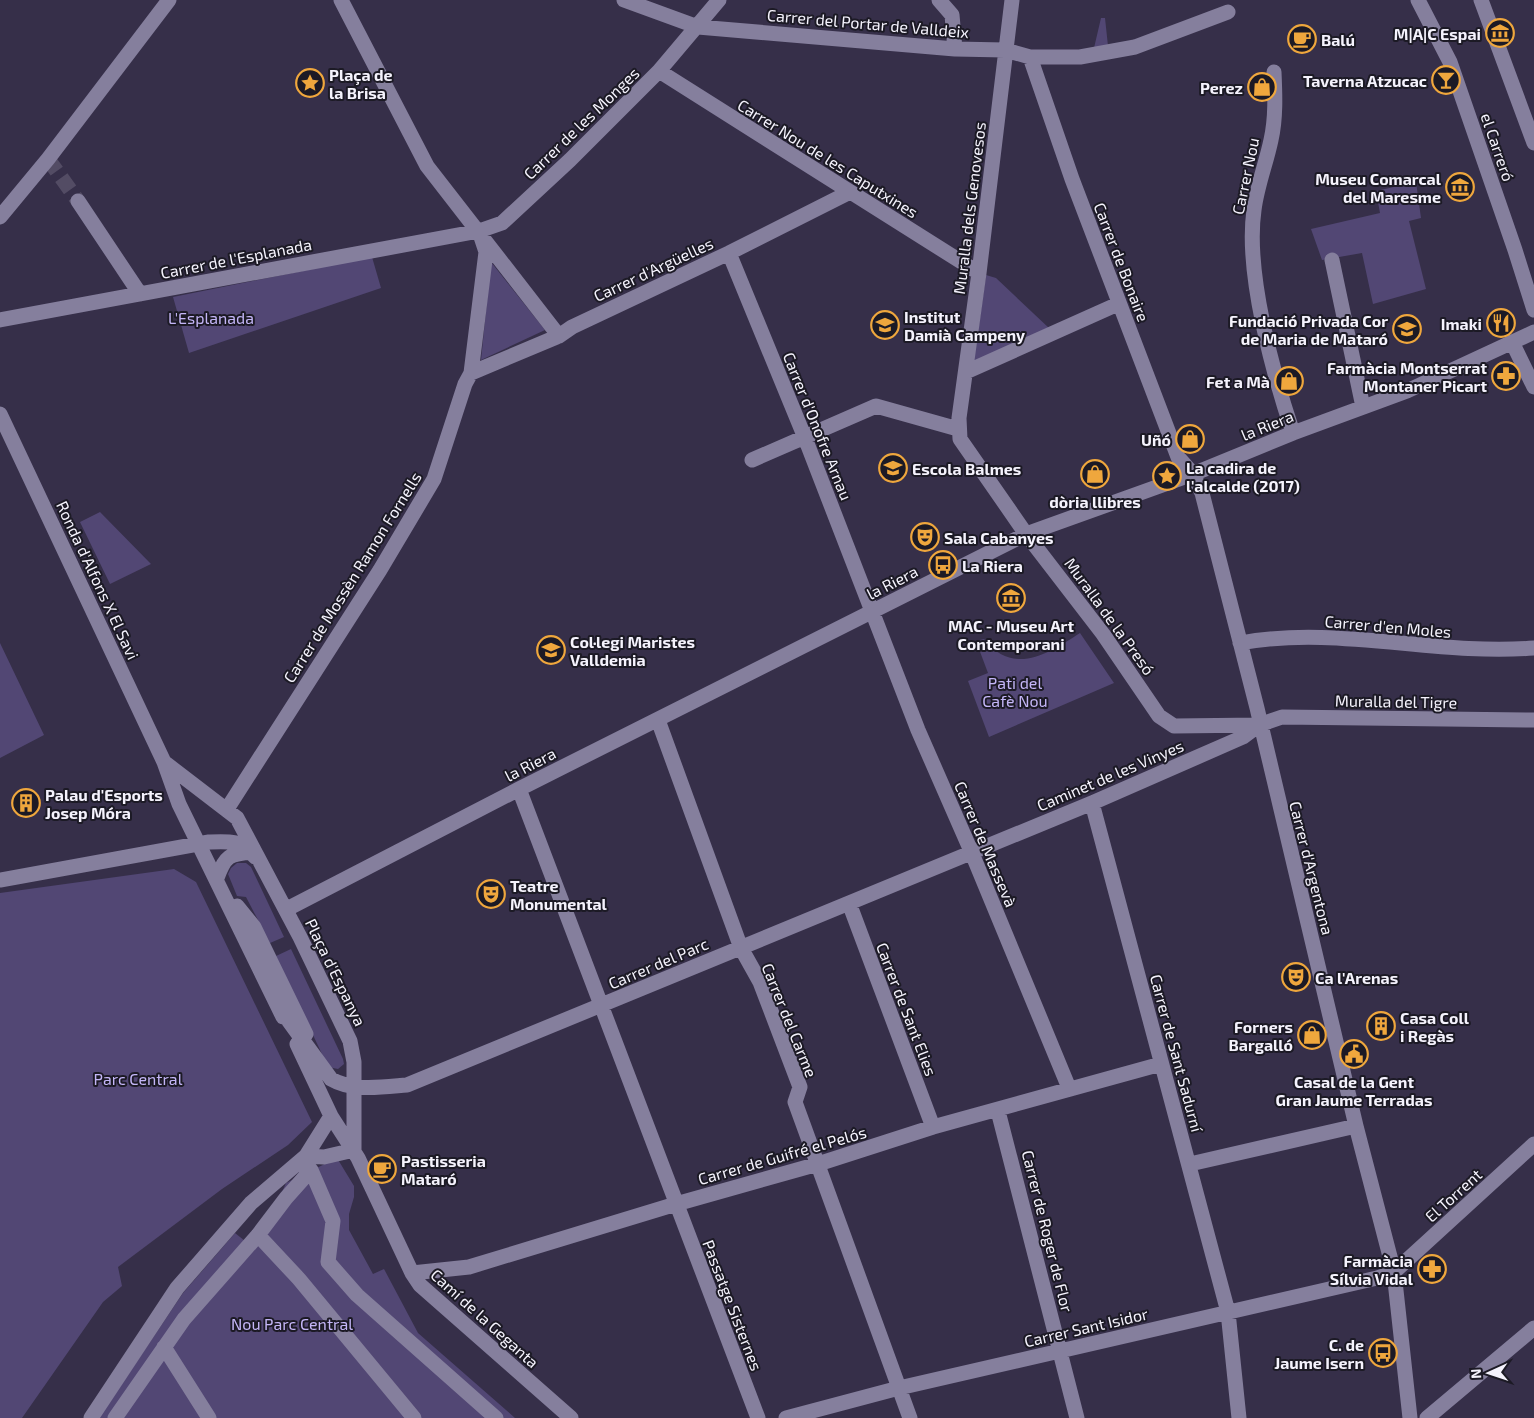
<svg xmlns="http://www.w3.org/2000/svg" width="1534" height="1418" font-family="'Exo 2',sans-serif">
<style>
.green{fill:#524774}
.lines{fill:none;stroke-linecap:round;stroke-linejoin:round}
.minor-tunnel{stroke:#534c64;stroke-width:15;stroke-dasharray:15 8;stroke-linecap:butt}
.minor{stroke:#857f9d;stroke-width:15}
.labels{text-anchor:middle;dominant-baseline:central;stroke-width:4;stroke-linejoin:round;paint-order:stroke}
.street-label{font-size:16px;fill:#f5f3fd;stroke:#1c1a25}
.poi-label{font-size:16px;font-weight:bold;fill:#f5f3fd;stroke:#1c1a25;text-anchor:start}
.park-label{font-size:16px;fill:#c4b6f7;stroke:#1c1a25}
</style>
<rect width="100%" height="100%" fill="#362f49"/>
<!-- green -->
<path class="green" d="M1101 18H1105L1108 46 1094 48Z
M1416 182 1421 218 1409 221 1426 289 1373 304 1362 253 1322 260 1311 229 1380 213 1376 191Z
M372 257 381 288 189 353 173 297Z
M491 262 545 330 481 360Z
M986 275 996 278 1050 329 972 374Z
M100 512 151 564 110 584 80 522Z
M1080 633 1114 683 989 737 968 681 988 673 976 641 984 639C1014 677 1049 653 1080 633Z
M0 643 44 735 0 758Z
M237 863H246L251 867 284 937 270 943 246 897 237 896 228 874 231 868Z
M174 869 196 882 312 1122 288 1145 222 1189 118 1267 122 1286 103 1302 22 1418H0V893Z
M291 949 343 1059 344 1064 338 1069 328 1067 276 956Z
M337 1158 354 1186V1197L349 1214V1230L373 1274 384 1269 418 1333 515 1418H99L183 1293 235 1233 245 1241 276 1206 286 1183Z"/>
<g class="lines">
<!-- minor-tunnel -->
<path class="minor-tunnel" d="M48 159 78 201"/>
<!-- minor -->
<path class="minor" d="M341 0 427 166 559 336
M624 0 698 27 955 49 1005 50 1030 57H1080L1135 47 1228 12
M939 0 952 15 955 49
M1012 0 979 273 959 418 960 439 1026 534 1103 634 1159 716 1174 726 1259 725
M1418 0 1450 62 1515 250 1534 310
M1481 0 1534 143
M1030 57 1072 179 1178 457 1193 474 1202 493 1257 708 1356 1126 1394 1272 1410 1418
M659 71 979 273
M1274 72C1275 94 1276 118 1271 140 1266 164 1257 186 1254 210 1245 272 1273 373 1293 433
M78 201 140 294
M0 217 48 159 169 0
M729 253 805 438 918 730 971 851 1069 1088
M1332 260 1363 407
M0 320 479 231 502 223 570 160 659 71 719 0
M1512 342 1534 387
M966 372 1118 304
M471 373 559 336 572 327 729 253 848 193
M0 414 164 762 179 804 283 1017
M752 460 876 406 958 429
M1240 643C1337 625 1436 656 1534 648
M658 720 741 948 760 982 800 1087 795 1102 910 1418
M164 762 237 818 300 937 350 1041 354 1062V1150
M519 789 758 1418
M1092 803 1228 1312 1239 1418
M227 809 380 570 434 479 465 384 471 373 486 252 479 231
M217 878C225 856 229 854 252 852
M0 880 209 842C229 841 242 840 255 857
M849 903 933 1127
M237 906 254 927 306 1034
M287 909 519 789 1026 534 1193 474 1293 433 1407 391 1534 332
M280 1009 331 1079C353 1092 383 1087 407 1085L1092 803 1243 737 1259 725 1282 717 1534 720
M297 1044 331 1116 358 1158 412 1273 420 1285 571 1418
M998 1111 1077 1418
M306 1156 324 1157 354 1150
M1190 1164 1356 1126
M258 1235 299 1279 414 1418
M412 1273 469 1267 676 1204 818 1164 933 1127 1161 1064
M164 1347 209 1418
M91 1418 177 1288 251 1203 306 1156 331 1116
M115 1418 184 1319 258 1235 286 1198 311 1170 333 1221 328 1262 357 1295 496 1418
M786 1418 899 1388 1377 1278 1394 1272 1534 1144
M1427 1418 1534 1328"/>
</g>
<!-- icons -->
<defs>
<symbol id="museum-ring" viewBox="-11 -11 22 22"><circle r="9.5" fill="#1c1a25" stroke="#efa73d" stroke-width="1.5"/><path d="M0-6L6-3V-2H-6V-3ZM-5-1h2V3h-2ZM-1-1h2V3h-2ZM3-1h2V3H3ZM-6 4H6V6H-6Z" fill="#efa73d"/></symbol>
<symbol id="cafe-ring" viewBox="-11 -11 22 22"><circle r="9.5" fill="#1c1a25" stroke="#efa73d" stroke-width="1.5"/><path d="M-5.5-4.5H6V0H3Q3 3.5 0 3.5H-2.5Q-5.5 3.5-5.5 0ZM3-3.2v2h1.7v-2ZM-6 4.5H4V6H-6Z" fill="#efa73d"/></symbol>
<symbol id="bar-ring" viewBox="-11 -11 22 22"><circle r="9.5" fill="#1c1a25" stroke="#efa73d" stroke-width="1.5"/><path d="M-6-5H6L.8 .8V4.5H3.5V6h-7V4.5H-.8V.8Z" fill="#efa73d"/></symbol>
<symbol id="sight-ring" viewBox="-11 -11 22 22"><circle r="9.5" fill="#1c1a25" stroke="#efa73d" stroke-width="1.5"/><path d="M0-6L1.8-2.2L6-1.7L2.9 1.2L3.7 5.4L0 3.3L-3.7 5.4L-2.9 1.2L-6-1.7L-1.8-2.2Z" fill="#efa73d"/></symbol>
<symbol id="shop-ring" viewBox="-11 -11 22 22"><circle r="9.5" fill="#1c1a25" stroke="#efa73d" stroke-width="1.5"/><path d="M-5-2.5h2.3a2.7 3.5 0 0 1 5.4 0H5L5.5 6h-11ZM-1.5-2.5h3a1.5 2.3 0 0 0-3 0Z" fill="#efa73d"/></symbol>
<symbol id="restaurant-ring" viewBox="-11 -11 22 22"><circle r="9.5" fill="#1c1a25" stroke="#efa73d" stroke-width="1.5"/><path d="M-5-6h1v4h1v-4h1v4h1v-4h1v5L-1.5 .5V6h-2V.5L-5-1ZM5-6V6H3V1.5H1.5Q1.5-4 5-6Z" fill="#efa73d"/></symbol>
<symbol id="school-ring" viewBox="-11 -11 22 22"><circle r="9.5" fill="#1c1a25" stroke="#efa73d" stroke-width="1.5"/><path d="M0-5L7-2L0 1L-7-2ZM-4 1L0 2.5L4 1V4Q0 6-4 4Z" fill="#efa73d"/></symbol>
<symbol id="pharmacy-ring" viewBox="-11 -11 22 22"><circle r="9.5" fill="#1c1a25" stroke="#efa73d" stroke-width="1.5"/><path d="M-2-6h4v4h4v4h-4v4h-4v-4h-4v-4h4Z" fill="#efa73d"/></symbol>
<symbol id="theatre-ring" viewBox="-11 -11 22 22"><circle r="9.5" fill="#1c1a25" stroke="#efa73d" stroke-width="1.5"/><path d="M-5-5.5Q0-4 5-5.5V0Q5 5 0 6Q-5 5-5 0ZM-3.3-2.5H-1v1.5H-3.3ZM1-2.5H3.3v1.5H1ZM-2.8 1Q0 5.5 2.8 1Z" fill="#efa73d"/></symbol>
<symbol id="bus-ring" viewBox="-11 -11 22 22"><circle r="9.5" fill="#1c1a25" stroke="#efa73d" stroke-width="1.5"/><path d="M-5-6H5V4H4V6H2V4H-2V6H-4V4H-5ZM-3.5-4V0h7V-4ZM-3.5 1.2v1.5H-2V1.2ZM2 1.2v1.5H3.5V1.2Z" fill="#efa73d"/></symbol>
<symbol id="building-ring" viewBox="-11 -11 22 22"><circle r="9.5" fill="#1c1a25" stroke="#efa73d" stroke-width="1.5"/><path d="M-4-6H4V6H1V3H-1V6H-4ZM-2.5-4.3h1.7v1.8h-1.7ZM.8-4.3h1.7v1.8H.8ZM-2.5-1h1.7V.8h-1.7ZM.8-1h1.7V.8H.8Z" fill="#efa73d"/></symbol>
<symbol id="civic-ring" viewBox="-11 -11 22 22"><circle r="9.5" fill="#1c1a25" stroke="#efa73d" stroke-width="1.5"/><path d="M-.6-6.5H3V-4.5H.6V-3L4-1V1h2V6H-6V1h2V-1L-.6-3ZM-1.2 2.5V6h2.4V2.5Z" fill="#efa73d"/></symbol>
</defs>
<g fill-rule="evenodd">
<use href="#museum-ring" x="1484" y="17" width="32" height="32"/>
<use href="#cafe-ring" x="1286" y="23" width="32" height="32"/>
<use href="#bar-ring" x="1430" y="64" width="32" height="32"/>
<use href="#sight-ring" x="294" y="67" width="32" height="32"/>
<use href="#shop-ring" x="1246" y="71" width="32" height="32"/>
<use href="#museum-ring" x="1444" y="171" width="32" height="32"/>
<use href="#restaurant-ring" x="1485" y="307" width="32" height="32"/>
<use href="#school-ring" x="869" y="309" width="32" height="32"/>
<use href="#school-ring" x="1391" y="313" width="32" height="32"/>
<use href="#pharmacy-ring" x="1490" y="360" width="32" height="32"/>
<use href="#shop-ring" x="1273" y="365" width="32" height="32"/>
<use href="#shop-ring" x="1174" y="423" width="32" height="32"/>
<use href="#school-ring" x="877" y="452" width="32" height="32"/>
<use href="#shop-ring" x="1079" y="458" width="32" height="32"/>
<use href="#sight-ring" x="1151" y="460" width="32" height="32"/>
<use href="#theatre-ring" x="909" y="521" width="32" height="32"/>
<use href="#bus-ring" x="927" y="549" width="32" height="32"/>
<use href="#museum-ring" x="995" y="582" width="32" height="32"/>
<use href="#school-ring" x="535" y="634" width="32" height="32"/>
<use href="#building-ring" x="10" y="787" width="32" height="32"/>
<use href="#theatre-ring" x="475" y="878" width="32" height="32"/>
<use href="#theatre-ring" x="1280" y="961" width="32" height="32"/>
<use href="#building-ring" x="1365" y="1010" width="32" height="32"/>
<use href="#shop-ring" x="1296" y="1019" width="32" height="32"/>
<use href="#civic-ring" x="1338" y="1038" width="32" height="32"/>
<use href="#cafe-ring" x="366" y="1153" width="32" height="32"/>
<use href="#pharmacy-ring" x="1416" y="1253" width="32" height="32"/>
<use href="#bus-ring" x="1367" y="1337" width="32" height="32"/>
</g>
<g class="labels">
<!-- street labels -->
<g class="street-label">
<text transform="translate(868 23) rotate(5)">Carrer del Portar de Valldeix</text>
<text transform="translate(581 123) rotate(-44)">Carrer de les Monges</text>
<text transform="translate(1498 147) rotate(71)">el Carreró</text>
<text transform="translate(828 158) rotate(32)">Carrer Nou de les Caputxines</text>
<text transform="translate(1245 176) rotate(-78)">Carrer Nou</text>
<text transform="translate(969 208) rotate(-83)">Muralla dels Genovesos</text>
<text transform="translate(236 258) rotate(-11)">Carrer de l'Esplanada</text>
<text transform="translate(1122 262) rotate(69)">Carrer de Bonaire</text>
<text transform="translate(653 269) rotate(-25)">Carrer d'Argüelles</text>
<text transform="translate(1267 425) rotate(-22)">la Riera</text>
<text transform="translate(818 426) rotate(68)">Carrer d'Onofre Arnau</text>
<text transform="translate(352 577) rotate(-58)">Carrer de Mossèn Ramon Fornells</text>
<text transform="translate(98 580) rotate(65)">Ronda d'Alfons X El Savi</text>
<text transform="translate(892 582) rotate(-27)">la Riera</text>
<text transform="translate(1110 616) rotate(54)">Muralla de la Presó</text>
<text transform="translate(1388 626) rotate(5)">Carrer d'en Moles</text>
<text transform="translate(1396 701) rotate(1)">Muralla del Tigre</text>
<text transform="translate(530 764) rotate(-27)">la Riera</text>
<text transform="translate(1110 775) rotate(-23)">Caminet de les Vinyes</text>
<text transform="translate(986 844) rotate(67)">Carrer de Massevà</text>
<text transform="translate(1312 868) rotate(76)">Carrer d'Argentona</text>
<text transform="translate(658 963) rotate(-23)">Carrer del Parc</text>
<text transform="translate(336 972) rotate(64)">Plaça d'Espanya</text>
<text transform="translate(907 1009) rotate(69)">Carrer de Sant Elies</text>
<text transform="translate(790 1020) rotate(68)">Carrer del Carme</text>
<text transform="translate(1177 1053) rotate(75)">Carrer de Sant Sadurní</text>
<text transform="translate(782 1155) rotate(-16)">Carrer de Guifré el Pelós</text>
<text transform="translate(1453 1195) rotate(-42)">El Torrent</text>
<text transform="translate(1048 1231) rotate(76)">Carrer de Roger de Flor</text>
<text transform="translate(733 1305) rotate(69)">Passatge Sisternes</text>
<text transform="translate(485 1318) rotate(42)">Camí de la Geganta</text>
<text transform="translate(1086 1327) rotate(-13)">Carrer Sant Isidor</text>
</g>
<!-- poi labels -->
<g class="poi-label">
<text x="1481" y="33" text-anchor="end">M|A|C Espai</text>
<text x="1321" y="39">Balú</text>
<text x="329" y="74">Plaça de<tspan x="329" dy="18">la Brisa</tspan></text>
<text x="1427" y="80" text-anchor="end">Taverna Atzucac</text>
<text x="1243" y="87" text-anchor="end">Perez</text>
<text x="1441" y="178" text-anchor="end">Museu Comarcal<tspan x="1441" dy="18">del Maresme</tspan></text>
<text x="904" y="316">Institut<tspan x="904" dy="18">Damià Campeny</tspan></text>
<text x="1388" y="320" text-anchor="end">Fundació Privada Cor<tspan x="1388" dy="18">de Maria de Mataró</tspan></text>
<text x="1482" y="323" text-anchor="end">Imaki</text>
<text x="1487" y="367" text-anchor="end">Farmàcia Montserrat<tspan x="1487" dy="18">Montaner Picart</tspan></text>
<text x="1270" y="381" text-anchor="end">Fet a Mà</text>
<text x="1171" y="439" text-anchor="end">Uñó</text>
<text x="1186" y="467">La cadira de<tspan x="1186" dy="18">l'alcalde (2017)</tspan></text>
<text x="912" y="468">Escola Balmes</text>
<text x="1095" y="501" text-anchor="middle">dòria llibres</text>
<text x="944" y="537">Sala Cabanyes</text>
<text x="962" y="565">La Riera</text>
<text x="1011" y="625" text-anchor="middle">MAC - Museu Art<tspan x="1011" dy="18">Contemporani</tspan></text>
<text x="570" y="641">Col·legi Maristes<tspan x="570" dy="18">Valldemia</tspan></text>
<text x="45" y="794">Palau d'Esports<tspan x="45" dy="18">Josep Móra</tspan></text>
<text x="510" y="885">Teatre<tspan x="510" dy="18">Monumental</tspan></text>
<text x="1315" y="977">Ca l'Arenas</text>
<text x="1400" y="1017">Casa Coll<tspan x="1400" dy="18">i Regàs</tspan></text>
<text x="1293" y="1026" text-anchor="end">Forners<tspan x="1293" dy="18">Bargalló</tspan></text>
<text x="1354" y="1081" text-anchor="middle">Casal de la Gent<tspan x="1354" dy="18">Gran Jaume Terradas</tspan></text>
<text x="401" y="1160">Pastisseria<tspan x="401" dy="18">Mataró</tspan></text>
<text x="1413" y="1260" text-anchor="end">Farmàcia<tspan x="1413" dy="18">Sílvia Vidal</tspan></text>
<text x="1364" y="1344" text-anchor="end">C. de<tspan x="1364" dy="18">Jaume Isern</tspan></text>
</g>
<!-- park labels -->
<g class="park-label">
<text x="211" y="317">L'Esplanada</text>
<text x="1015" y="682">Pati del<tspan x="1015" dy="18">Cafè Nou</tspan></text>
<text x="138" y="1078">Parc Central</text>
<text x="292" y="1323">Nou Parc Central</text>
</g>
</g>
<!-- north arrow -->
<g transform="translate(1489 1373) rotate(267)" stroke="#1c1a25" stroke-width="4" paint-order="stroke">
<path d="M0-4L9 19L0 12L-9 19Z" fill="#f5f3fd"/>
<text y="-8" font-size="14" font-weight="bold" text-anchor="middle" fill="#f5f3fd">N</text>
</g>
</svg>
